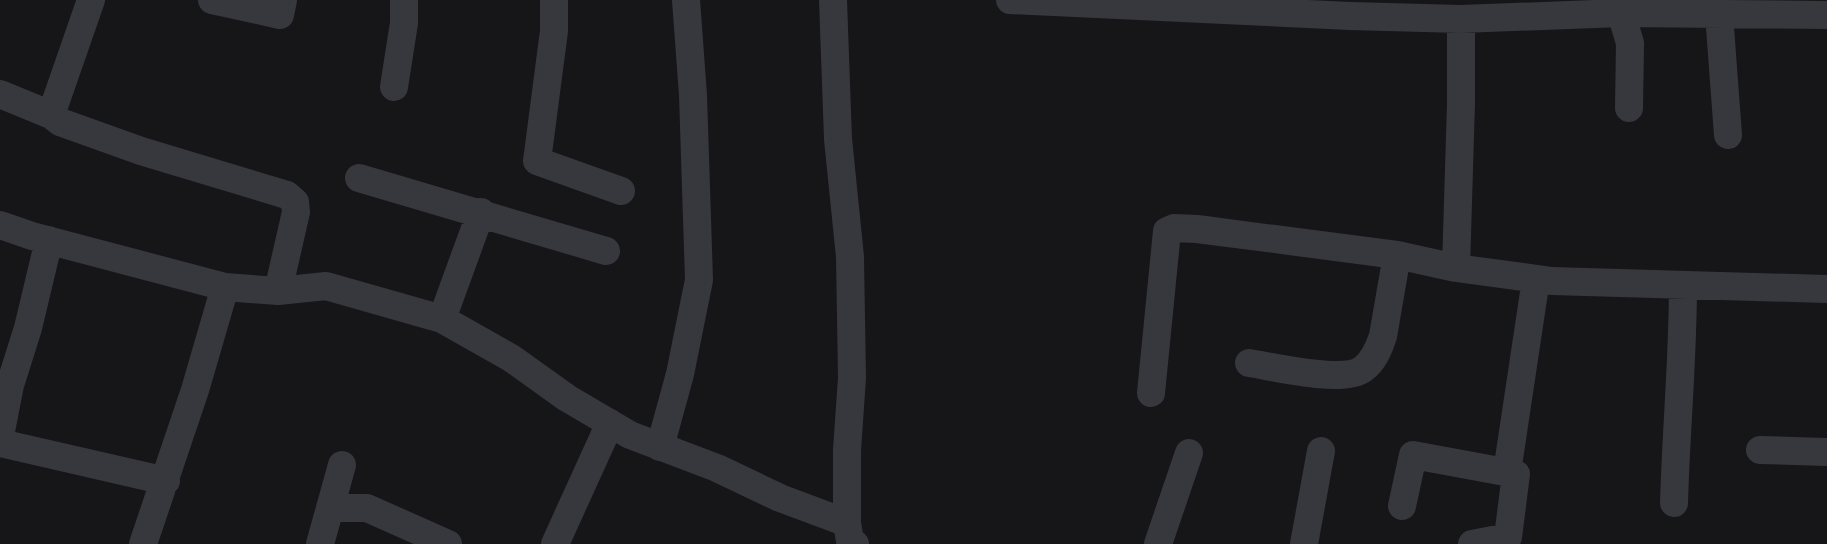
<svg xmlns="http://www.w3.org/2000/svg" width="1827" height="544" font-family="'Roboto Condensed',sans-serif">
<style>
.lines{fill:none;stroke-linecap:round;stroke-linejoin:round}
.street{stroke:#37383d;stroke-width:28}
</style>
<rect width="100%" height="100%" fill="#161618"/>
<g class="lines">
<!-- street -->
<path class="street" d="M91 0 51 115 60 122 141 151 287 195 295 202 296 212 278 291
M212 0 280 15 283 0
M554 0V31L537 161 621 191
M833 0 838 139 850 257 852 378 847 450V523L850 541 855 544
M1010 0 1350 16 1461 19 1621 13 1827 15
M1621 0V13L1630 43 1629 108
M1719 14 1728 135
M394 87 404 23V0
M0 94 51 115
M359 178 606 251
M0 225 32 236 225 287 278 291 326 286 442 319 511 358 567 398 630 435 717 468 780 498 847 523
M1456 268 1461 103V19
M442 319 481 212
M1249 363C1275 367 1343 384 1363 369 1374 361 1379 348 1383 336L1397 255 1456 268 1552 281 1827 289
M1151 393 1167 231 1174 228 1197 229 1397 255
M0 436 10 385 28 328 49 240
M0 443 166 481
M660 447 680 374 699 280 693 95 686 0
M1760 450 1827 452
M1507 472 1536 279
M1674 503C1676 430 1683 358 1683 285
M1402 506 1413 455 1516 474 1508 537 1472 544
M330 508H367L448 544
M143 544 195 390 225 287
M320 544 342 465
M555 544 610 423
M1158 544 1189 453
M1304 544 1321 451"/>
</g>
</svg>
